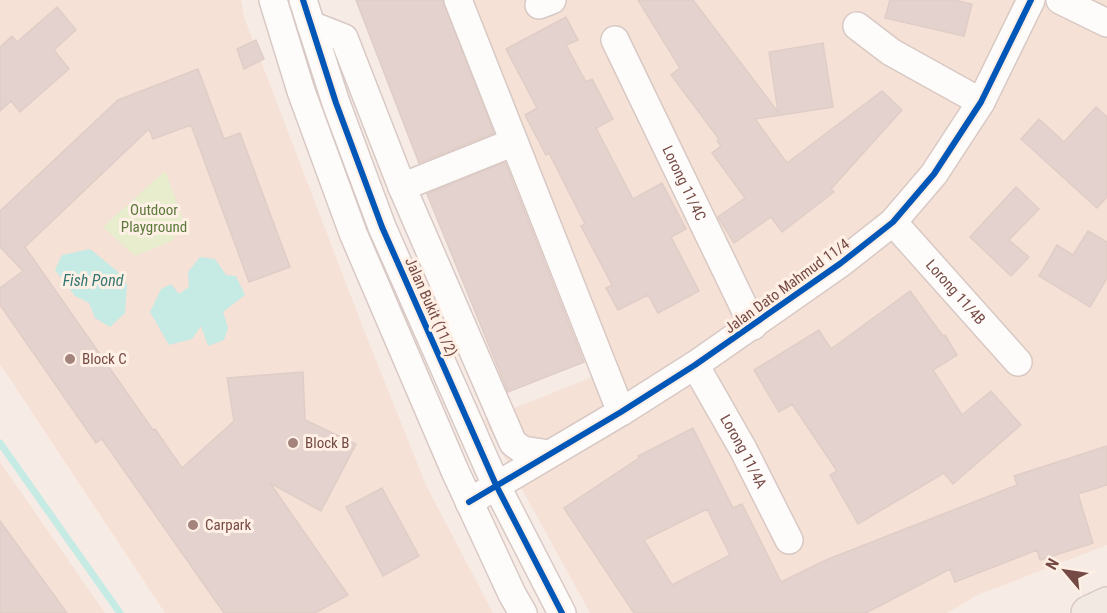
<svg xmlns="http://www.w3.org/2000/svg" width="1107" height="613" font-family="'Roboto Condensed',sans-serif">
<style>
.residential{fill:#f5e1d6}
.green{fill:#e8edce}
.water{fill:#c6eae4}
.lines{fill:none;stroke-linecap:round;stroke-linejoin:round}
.stream{stroke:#c6eae4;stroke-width:7}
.building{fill:#e3d2cd;stroke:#e0cdc7;stroke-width:1.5;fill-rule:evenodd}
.minor-casing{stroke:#d8c9c4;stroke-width:30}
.major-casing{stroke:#d8c9c6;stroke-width:36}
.minor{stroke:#fefcfb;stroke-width:27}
.major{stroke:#f2e9e2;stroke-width:33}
.cycleway-casing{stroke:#fff0e6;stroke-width:10}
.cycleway{stroke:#0057b8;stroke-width:6}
.poi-dot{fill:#a3837c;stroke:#fff0e6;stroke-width:2}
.labels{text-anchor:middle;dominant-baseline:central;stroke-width:6;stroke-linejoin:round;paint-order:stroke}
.street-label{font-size:15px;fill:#764a44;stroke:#fff0e6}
.park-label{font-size:15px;fill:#5a7839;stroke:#fff0e6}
.poi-label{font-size:15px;fill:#764a44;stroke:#fff0e6;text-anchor:start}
.water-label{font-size:16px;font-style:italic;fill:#347672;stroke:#fff0e6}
</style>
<rect width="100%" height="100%" fill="#f7ece5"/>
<!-- residential -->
<path class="residential" d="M0 0H241L244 17 364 330 426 485 493 613H165L0 364Z
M470 0H1107V545L978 595 947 613H590L484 420 617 367Z
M0 462 105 613H0Z"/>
<!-- green -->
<path class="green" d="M165 171 184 222 172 241 135 256 103 227Z"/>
<!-- water -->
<path class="water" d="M90 249 117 271 127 285 125 313 110 327 95 318 89 303 75 296 55 270 62 255Z
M200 257 215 259 226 275 236 276 245 295 223 312 228 328 224 340 208 346 201 326 192 339 169 345 150 312 161 289 171 284 179 294 189 287 188 272Z"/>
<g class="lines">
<!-- stream -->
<path class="stream" d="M0 443 120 613"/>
</g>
<!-- building -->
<path class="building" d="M356 0H443L494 133 419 163Z
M638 0H693L778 112 769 52 823 43 833 107 755 119 787 163 882 91 902 110 831 189 834 192 782 232 771 217 734 243 718 217 745 198 712 153 721 146 717 141 719 139 671 75 680 68Z
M890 0H954L972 4 964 36 885 18Z
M57 7 76 30 54 50 69 69 20 112 11 101 0 111V47L12 36 17 42Z
M566 17 578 40 566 45 586 82 592 79 613 119 596 128 633 199 662 183 686 229 671 237 699 291 658 313 648 295 618 310 606 288 612 285 581 226 585 224 549 153 546 155 525 115 537 108 506 49Z
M256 40 264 59 244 69 237 49Z
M198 69 224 139 240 133 290 267 249 282 191 125 153 139 149 129 25 247 153 430 155 429 182 468 234 421 227 378 303 372 305 420 356 444 321 511 270 483 348 595 315 613H224L102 439 96 443 0 305V288L23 271 0 247V211L118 100Z
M1096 107 1107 117V197L1097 208 1021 139 1039 119 1064 142Z
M505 162 584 362 508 392 427 194Z
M1016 187 1039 209 1009 240 1029 257 1011 276 970 237Z
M1088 231 1107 242V278L1090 307 1039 276 1057 245 1073 255Z
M910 291 943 336 945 335 957 355 933 370 962 415 991 391 1021 425 953 484 944 473 858 524 830 475 837 471 792 404 779 412 754 370 819 330 831 349Z
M693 428 733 508 742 504 781 582 826 560 1017 485 1014 476 1107 446V485L1078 494 1093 543 1040 560 1037 550 955 582 950 569 866 613H634L564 508 639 458 638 456ZM707 509 730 555 672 585 644 540Z
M382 488 419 556 383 576 346 507Z
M0 521 67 613H0Z"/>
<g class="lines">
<defs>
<g id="minor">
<path d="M273 0 301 91 353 233 455 471 512 594 523 613"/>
<path d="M303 0 336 103 382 227 496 485 562 613"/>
<path d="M458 0 621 412"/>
<path d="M1060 0 1107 23"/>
<path d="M539 5 552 0"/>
<path d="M311 25 344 38 402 187 513 443 523 450 549 454"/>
<path d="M857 26 891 52 981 102"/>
<path id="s1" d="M615 40 753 326"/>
<path d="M402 187 514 142"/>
<path id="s2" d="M893 222 1018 362"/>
<path id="s3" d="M695 365 743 449 789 540"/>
<path d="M469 502 621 412 695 365 841 263 893 222 934 174 981 102 1031 0"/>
</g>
<path id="major" d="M1088 613 1107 604"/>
</defs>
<!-- minor casing -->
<use href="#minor" class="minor-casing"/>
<!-- major casing -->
<use href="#major" class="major-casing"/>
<!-- minor -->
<use href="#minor" class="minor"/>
<!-- major -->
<use href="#major" class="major"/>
<defs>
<path id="cycleway" d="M303 0 336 103 382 227 496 485 562 613
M469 502 621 412 695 365 841 263 893 222 934 174 981 102 1031 0"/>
</defs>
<!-- cycleway casing -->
<use href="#cycleway" class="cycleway-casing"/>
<!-- cycleway -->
<use href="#cycleway" class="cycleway"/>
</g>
<!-- markers -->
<g class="poi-dot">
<circle cx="70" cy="359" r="6"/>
<circle cx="293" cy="443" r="6"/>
<circle cx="193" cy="525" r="6"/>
</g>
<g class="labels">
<!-- street labels -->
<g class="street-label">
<text stroke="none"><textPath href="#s1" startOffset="159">Lorong 11/4C</textPath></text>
<text transform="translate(787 286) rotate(-36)">Jalan Dato Mahmud 11/4</text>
<text stroke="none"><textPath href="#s2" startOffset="94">Lorong 11/4B</textPath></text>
<text transform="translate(431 307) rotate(66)">Jalan Bukit (11/2)</text>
<text stroke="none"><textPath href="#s3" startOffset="99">Lorong 11/4A</textPath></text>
</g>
<!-- park labels -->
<g class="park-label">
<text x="154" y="210">Outdoor<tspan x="154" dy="17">Playground</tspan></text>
</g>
<!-- poi labels -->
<g class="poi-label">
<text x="82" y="359">Block C</text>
<text x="305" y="443">Block B</text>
<text x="205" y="525">Carpark</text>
</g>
<!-- water labels -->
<g class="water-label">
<text x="93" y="280">Fish Pond</text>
</g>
</g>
<!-- north arrow -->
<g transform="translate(1065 571) rotate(299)" stroke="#fff0e6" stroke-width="4.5" paint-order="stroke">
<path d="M0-4.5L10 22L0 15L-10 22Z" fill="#764a44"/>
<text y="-9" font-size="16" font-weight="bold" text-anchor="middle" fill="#764a44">N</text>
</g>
</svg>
